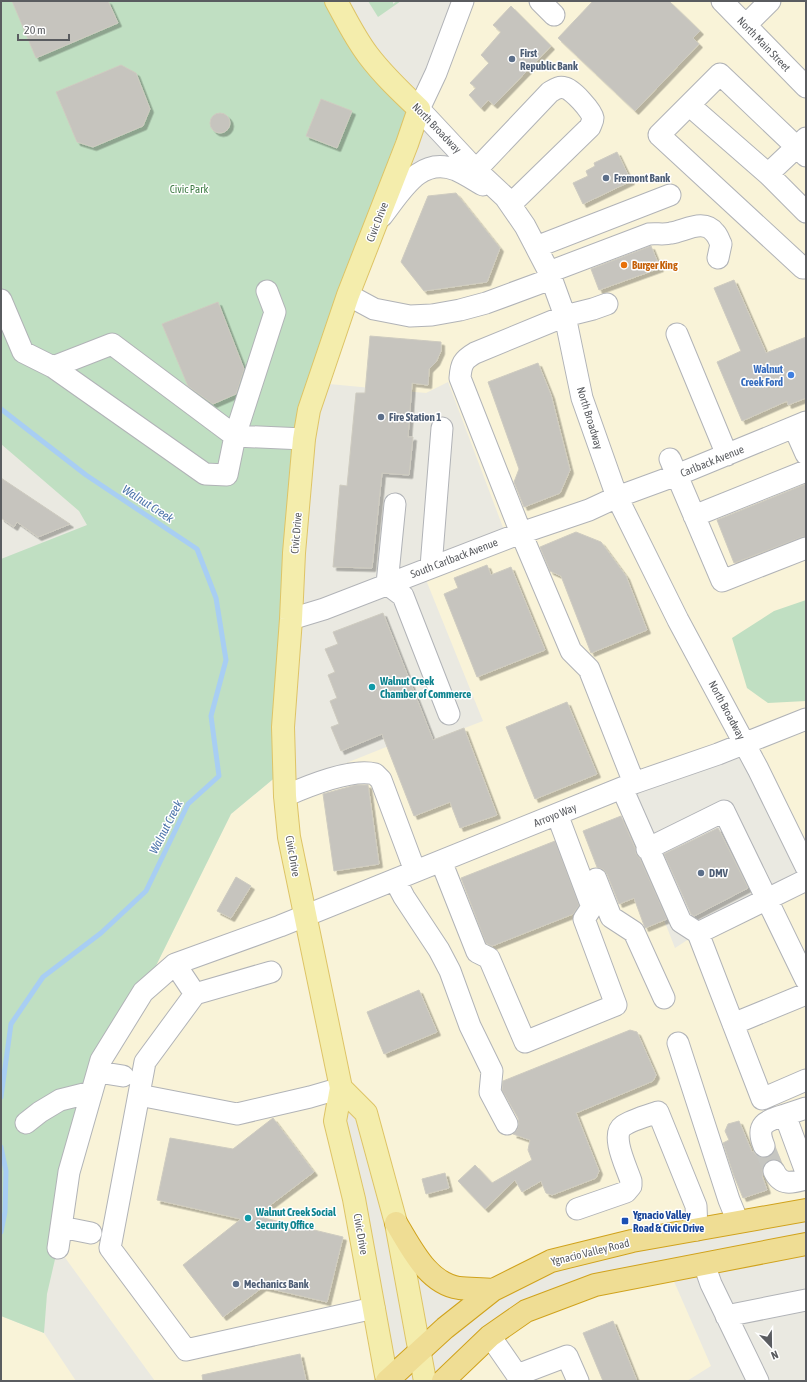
<svg xmlns="http://www.w3.org/2000/svg" width="807" height="1382" font-family="'Asap Condensed',sans-serif">
<style>
.commercial{fill:#f9f3d8}
.green{fill:#c0dfc2}
.lines{fill:none;stroke-linecap:round;stroke-linejoin:round}
.stream{stroke:#a8cef3;stroke-width:5}
.building{fill:#c6c4be;stroke:#cecbc0;filter:url(#shadow)}
.minor-tunnel{stroke:#c6c6c1;stroke-width:21;stroke-dasharray:21 10;stroke-linecap:butt}
.minor-casing{stroke:#b1b3b7;stroke-width:23}
.major-casing{stroke:#dec466;stroke-width:24}
.highway-casing{stroke:#d0a21c;stroke-width:24}
.minor{stroke:#fff;stroke-width:21}
.major{stroke:#f4edac;stroke-width:22}
.highway{stroke:#efdd94;stroke-width:22}
.service-dot{fill:#5c6f8a;stroke:#fff;stroke-width:1.5}
.food-dot{fill:#e8710a;stroke:#fff;stroke-width:1.5}
.shop-dot{fill:#3f7fe0;stroke:#fff;stroke-width:1.5}
.culture-dot{fill:#0f9aa8;stroke:#fff;stroke-width:1.5}
.transit-dot{fill:#1a4fb4;stroke:#fff;stroke-width:1.5}
.labels{text-anchor:middle;dominant-baseline:central;stroke-width:3;stroke-linejoin:round;paint-order:stroke}
.street-label{font-size:11px;fill:#5a5c60;stroke:#fff}
.service-label{font-size:11px;font-weight:bold;fill:#4e5e75;stroke:#fff;text-anchor:start}
.park-label{font-size:11px;fill:#3e7b44;stroke:#fff}
.food-label{font-size:11px;font-weight:bold;fill:#c56008;stroke:#fff;text-anchor:start}
.shop-label{font-size:11px;font-weight:bold;fill:#366cbe;stroke:#fff;text-anchor:end}
.culture-label{font-size:11px;font-weight:bold;fill:#0d838f;stroke:#fff;text-anchor:start}
.transit-label{font-size:11px;font-weight:bold;fill:#164399;stroke:#fff;text-anchor:start}
.water-label{font-size:12px;font-style:italic;fill:#4c74aa;stroke:#fff}
</style>
<defs>
<filter id="shadow"><feDropShadow dx="3.5" dy="3.5" stdDeviation="0" flood-color="#0004"/></filter>
</defs>
<rect width="100%" height="100%" fill="#eae9e1"/>
<!-- commercial -->
<path class="commercial" d="M463 1H806V867L744 743 634 783 623 815 675 948 698 933 806 880V1210L632 1241 493 1290 458 1288 421 1262 379 1161 341 1089 335 1121 387 1381H155L58 1248 101 1060 143 992 231 814 284 770 285 785 319 774 416 735 420 745 483 721 422 570 507 538 448 382 426 393 318 383 376 223 429 168 504 196 419 109Z
M669 1270 711 1366 687 1381H443L526 1311Z
M1 1316 44 1333 76 1381H1Z"/>
<!-- green -->
<path class="green" d="M1 1H336L419 109 309 410 284 770 231 814 143 992 101 1060 47 1294 44 1333 1 1316V559L87 525 79 511 1 444Z
M368 1H393V4L397 1H401L378 17Z
M806 600V701L768 703 747 688 732 638 774 611Z"/>
<g class="lines">
<!-- stream -->
<path class="stream" d="M1 409 86 475 197 549 216 598 226 660 211 716 219 776 188 804 146 891 101 933 43 977 11 1024 1 1097
M1 1147 6 1171 5 1212 1 1232"/>
</g>
<!-- building -->
<path class="building" d="M12 1H108L118 23 36 58Z
M593 1H669L700 31 693 38 699 44 635 111 558 38Z
M511 6 551 46 494 105 488 100 481 108 469 95 476 88 470 83 489 63 481 55 501 32 493 25Z
M121 65 136 73 150 109 143 126 93 147 77 142 56 92Z
M321 99 352 111 337 148 306 136Z
M210 123a10 10 0 1 1 20 0a10 10 0 1 1-20 0Z
M617 152 631 181 583 204 573 183 588 176 586 171 595 166 594 163Z
M456 193 500 248 487 282 424 291 401 262 428 196Z
M651 246 660 268 599 290 591 269Z
M734 280 766 353 806 337V398L788 405 787 401 742 421 717 362 741 351 714 288Z
M218 302 244 369 236 394 213 404 188 386 162 324Z
M370 336 441 342V351L436 362 429 369 428 385 412 383 408 437H413L409 475 382 473 372 568 333 567 340 485 347 486 356 393H365Z
M538 363 551 395 570 470 560 493 524 507 514 482 519 469 488 382Z
M1 478 70 524 38 537 17 522 14 527 1 518Z
M806 484V536L802 537 734 563 717 520Z
M576 532 601 542 626 576 647 630 591 653 561 576 550 571 540 547Z
M487 565 491 575 511 567 545 650 477 677 444 594 458 588 454 578Z
M383 613 433 740 464 728 497 815 460 828 450 802 414 816 382 734 341 751 331 727 339 724 330 701 337 698 328 675 335 672 325 649 338 644 333 632Z
M567 702 597 774 535 799 506 727Z
M356 785H368L379 864 334 871 323 794Z
M621 816 635 848 636 854 640 859 667 919 645 928 634 898 619 904 607 874 603 869 597 867 583 831Z
M718 828 748 888 694 916 691 914 664 854Z
M555 841 579 905 573 914 492 946 486 943 461 878Z
M236 877 251 886 231 918 217 911Z
M419 990 437 1032 384 1054 367 1012Z
M630 1030 637 1032 656 1075 653 1081 576 1113 599 1171 596 1178 552 1195 546 1193 541 1181 522 1192 515 1180 485 1209 458 1181 475 1165 492 1183 532 1160 528 1150 530 1140 513 1134 517 1130 519 1124 518 1118 502 1090 503 1081Z
M273 1118 314 1172 256 1216 343 1237 327 1302 263 1287 223 1317 183 1265 241 1219 157 1200 170 1138 233 1149Z
M739 1121 752 1152 753 1151 756 1155 762 1158 768 1157 774 1151 778 1160 774 1159 768 1160 763 1165 762 1171 763 1175 762 1176 767 1190 743 1198 734 1176 723 1143 729 1140 725 1131 728 1124Z
M445 1173 449 1188 426 1194 422 1179Z
M613 1321 637 1381H603L583 1333Z
M300 1354 306 1381H203L202 1375Z"/>
<g class="lines">
<!-- minor-tunnel -->
<path class="minor-tunnel" d="M764 1146 774 1171"/>
<defs>
<path id="minor" d="M463 1 436 73 419 109 476 170 505 197 525 226 536 247 549 272 565 316 582 398 617 497 678 620 758 769 806 867
M540 1 554 15
M722 1 806 87
M746 25 770 1
M689 105 768 174
M806 138 768 174 806 212
M806 156 720 74 659 135 803 268 806 267
M476 170 550 92C555 89 559 86 565 88 572 89 592 111 593 118 593 121 591 124 590 127L511 204
M382 216C401 192 420 155 456 170 465 174 474 180 483 185
M536 247 670 195
M549 272 649 234C656 233 664 235 671 233 685 231 704 218 715 233 718 236 719 240 721 244L718 258
M267 291 275 312 235 436 304 439
M348 295 374 309 410 316 432 315 460 310 486 303 551 279
M1 300 23 352 53 367
M607 304 593 309 565 316 475 353C463 360 461 364 460 378L521 533 571 651 589 669 634 783
M677 334 727 455
M112 344 235 436 227 475 205 474 53 367Z
M794 427 806 454
M670 459 722 581 806 548
M395 504 387 584 403 596 449 714
M694 516 806 471
M431 567 442 428
M291 619 324 609 521 533 589 510 617 497 677 475 806 422
M622 788 681 922 698 933 806 880
M285 796C308 786 351 768 375 774L381 780 415 871
M647 849 724 811 806 980
M441 861 477 952 489 958 525 1042 616 1005 584 919 592 907 557 814
M596 879 611 917 634 932 664 998
M395 880 404 897 439 950 450 971 470 1026 492 1071 490 1092 507 1124
M698 933 762 1099 806 1080
M175 964 195 994 271 972
M195 994 145 1062 110 1248 186 1350 374 1308
M733 1024 806 994
M678 1043 729 1200 738 1222
M98 1072 123 1076
M139 1095 237 1114 310 1097 341 1088
M806 1108 785 1115 806 1172
M26 1123 40 1112 60 1100 92 1092
M764 1146C755 1124 766 1121 785 1115
M774 1171C781 1186 792 1183 806 1179
M577 1209 626 1192 631 1186V1181C627 1168 610 1135 623 1126 631 1120 649 1115 658 1112L696 1206 697 1230
M61 1227 91 1233
M58 1248 69 1172 101 1060 143 992 175 964 280 926 634 783 718 754 806 719
M704 1264 711 1284 758 1381
M726 1316 806 1300
M490 1336 517 1375 567 1356 578 1381"/>
<path id="major" d="M336 1C346 19 355 38 368 55 383 75 401 92 419 109L407 144 348 295 309 410 304 439 294 553 291 619 283 727 285 796 289 837 341 1088 335 1121 354 1199 387 1381
M341 1088 366 1113 396 1223 425 1381"/>
<path id="highway" d="M396 1223C411 1247 427 1283 459 1288 470 1289 482 1289 493 1290
M387 1381 445 1328 493 1290 551 1261 632 1241 806 1210
M443 1381 490 1336 526 1311 595 1285 806 1244"/>
</defs>
<!-- minor casing -->
<use href="#minor" class="minor-casing"/>
<!-- major casing -->
<use href="#major" class="major-casing"/>
<!-- highway casing -->
<use href="#highway" class="highway-casing"/>
<!-- minor -->
<use href="#minor" class="minor"/>
<!-- major -->
<use href="#major" class="major"/>
<!-- highway -->
<use href="#highway" class="highway"/>
</g>
<!-- markers -->
<g class="service-dot">
<circle cx="512" cy="59" r="4"/>
<circle cx="606" cy="178" r="4"/>
<circle cx="381" cy="417" r="4"/>
<circle cx="701" cy="873" r="4"/>
<circle cx="236" cy="1284" r="4"/>
</g>
<circle class="food-dot" cx="624" cy="265" r="4"/>
<circle class="shop-dot" cx="791" cy="375" r="4"/>
<g class="culture-dot">
<circle cx="372" cy="687" r="4"/>
<circle cx="248" cy="1218" r="4"/>
</g>
<rect class="transit-dot" x="621" y="1217" width="8" height="8" rx="2"/>
<g class="labels">
<!-- street labels -->
<g class="street-label">
<text transform="translate(764 44) rotate(46)">North Main Street</text>
<text transform="translate(437 128) rotate(46)">North Broadway</text>
<text transform="translate(377 222) rotate(-69)">Civic Drive</text>
<text transform="translate(590 418) rotate(73)">North Broadway</text>
<text transform="translate(712 461) rotate(-22)">Carlback Avenue</text>
<text transform="translate(296 533) rotate(-85)">Civic Drive</text>
<text transform="translate(454 558) rotate(-21)">South Carlback Avenue</text>
<text transform="translate(727 710) rotate(62)">North Broadway</text>
<text transform="translate(555 815) rotate(-22)">Arroyo Way</text>
<text transform="translate(293 856) rotate(80)">Civic Drive</text>
<text transform="translate(361 1234) rotate(80)">Civic Drive</text>
<text transform="translate(590 1252) rotate(-14)">Ygnacio Valley Road</text>
</g>
<!-- service labels -->
<g class="service-label">
<text x="520" y="53">First<tspan x="520" dy="13">Republic Bank</tspan></text>
<text x="614" y="178">Fremont Bank</text>
<text x="389" y="417">Fire Station 1</text>
<text x="709" y="873">DMV</text>
<text x="244" y="1284">Mechanics Bank</text>
</g>
<!-- park labels -->
<g class="park-label">
<text x="189" y="189">Civic Park</text>
</g>
<!-- food labels -->
<g class="food-label">
<text x="632" y="265">Burger King</text>
</g>
<!-- shop labels -->
<g class="shop-label">
<text x="783" y="369">Walnut<tspan x="783" dy="13">Creek Ford</tspan></text>
</g>
<!-- culture labels -->
<g class="culture-label">
<text x="380" y="681">Walnut Creek<tspan x="380" dy="13">Chamber of Commerce</tspan></text>
<text x="256" y="1212">Walnut Creek Social<tspan x="256" dy="13">Security Office</tspan></text>
</g>
<!-- transit labels -->
<g class="transit-label">
<text x="633" y="1215">Ygnacio Valley<tspan x="633" dy="13">Road &amp; Civic Drive</tspan></text>
</g>
<!-- water labels -->
<g class="water-label">
<text transform="translate(148 504) rotate(33)">Walnut Creek</text>
<text transform="translate(166 827) rotate(-63)">Walnut Creek</text>
</g>
</g>
<!-- border -->
<rect width="807" height="1382" fill="none" stroke="#5a5c60" stroke-width="4"/>
<!-- north arrow -->
<g transform="translate(771 1346) rotate(158)" stroke="#ffffff" stroke-width="3" paint-order="stroke">
<path d="M0-3L7 15L0 10L-7 15Z" fill="#5a5c60"/>
<text y="-6" font-size="11" font-weight="bold" text-anchor="middle" fill="#5a5c60">N</text>
</g>
<!-- scale -->
<path d="M18 34v6h51v-6" fill="none" stroke="#5a5c60" stroke-width="2"/>
<text x="24" y="34" font-size="12" fill="#5a5c60" stroke="#ffffff" stroke-width="3" paint-order="stroke">20 m</text>
</svg>
